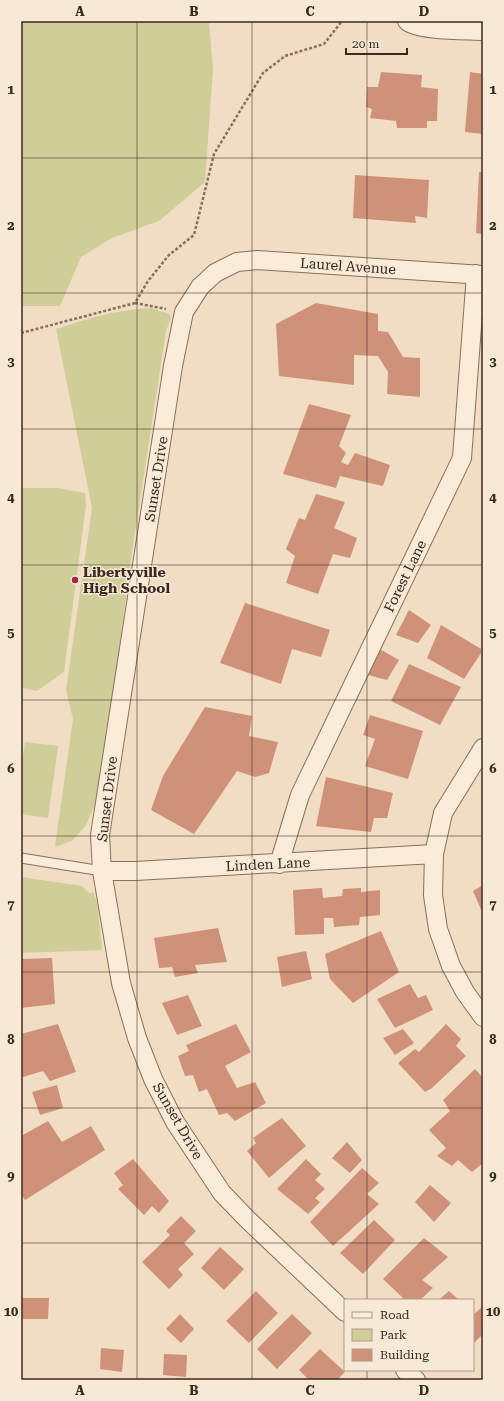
<svg xmlns="http://www.w3.org/2000/svg" width="504" height="1401" font-family="'Roboto Serif',serif">
<style>
.green{fill:#cfce98}
.building{fill:#d09179}
.lines{fill:none;stroke-linecap:round;stroke-linejoin:round}
.service-casing{stroke:#8c6e5a;stroke-width:11}
.minor-casing{stroke:#8c6e5a;stroke-width:20}
.path{stroke:#8c6e5a;stroke-width:2.5;stroke-dasharray:3 2;stroke-linecap:butt}
.service{stroke:#faecd8;stroke-width:9}
.minor{stroke:#faecd8;stroke-width:18}
.grid{fill:none;stroke:#3c281e;stroke-width:1;stroke-opacity:0.55}
.poi-dot{fill:#9e2738;stroke:#f7e9d5;stroke-width:1.5}
.labels{text-anchor:middle;dominant-baseline:central;stroke-width:3;stroke-linejoin:round;paint-order:stroke}
.street-label{font-size:14px;fill:#3c281e;stroke:#f7e9d5}
.poi-label{font-size:14px;font-weight:bold;fill:#3c281e;stroke:#f7e9d5;text-anchor:start}
.neatline{fill:none;stroke:#3c281e;stroke-width:1.5}
.grid-label{font-size:13px;text-anchor:middle;font-weight:bold;fill:#3c281e}
</style>
<rect width="100%" height="100%" fill="#f0ddc4"/>
<!-- green -->
<path class="green" d="M21 21H209L213 69 205 182 159 221 112 238 81 257 60 306H21Z
M152 308 169 314 171 318 166 331 132 552 107 740 94 807 86 825 72 841 55 847 73 719 66 690 92 508 56 329C88 318 119 309 152 308Z
M21 488H58L85 493 86 506 64 672 37 691 21 688Z
M25 742 58 746 48 818 21 814V769Z
M21 877 82 886 90 894 93 892 97 902 102 950 21 953Z"/>
<!-- building -->
<path class="building" d="M381 72 422 75 421 87 438 89 437 121H427V128H397L396 121 370 118 372 109 366 107 367 87H378Z
M470 72 483 74V134L465 132Z
M479 172H483V234L476 233Z
M355 175 429 180 427 218 415 216 416 223 353 218Z
M316 303 378 314V331L388 332 403 357 420 358V397L387 394 388 372 378 356 354 355V385L279 376 276 324Z
M309 404 351 415 339 446 346 453 341 462 348 465 355 453 390 465 383 486 340 476 336 488 283 474Z
M316 494 345 502 334 528 357 538 350 558 333 554 318 594 286 583 295 556 286 549 299 518 305 520Z
M245 603 330 630 321 657 292 649 281 684 220 663Z
M409 610 431 625 418 643 396 635Z
M441 625 483 650 464 679 427 658Z
M376 647 399 660 387 680 364 674Z
M409 664 461 687 440 725 391 701Z
M205 707 252 716 249 736 278 742 269 773 255 777 237 771 194 834 151 810 163 776Z
M370 715 423 731 408 779 365 766 375 739 363 735Z
M326 777 393 793 387 818H374L371 832 316 826Z
M483 885V914L473 891Z
M322 888 323 898 342 896 343 889 361 888V892L380 890V915L360 917 359 925 334 927 333 918H324V934L295 935 293 890Z
M218 928 227 962 195 965 198 973 175 977 172 967 159 968 154 938Z
M381 931 399 972 353 1003 330 979 325 954Z
M306 951 312 979 282 987 277 957Z
M52 958 55 1004 21 1008V959Z
M410 984 418 998 426 995 433 1010 395 1028 377 999Z
M188 995 202 1026 177 1035 162 1003Z
M58 1024 76 1072 50 1081 43 1071 23 1077 21 1072V1034Z
M236 1024 251 1052 225 1066 237 1088 255 1082 266 1103 235 1121 227 1113 219 1115 207 1089 199 1092 193 1075 185 1076 178 1056 189 1051 186 1045Z
M446 1024 461 1039 456 1046 466 1056 432 1088 425 1092 398 1063 415 1049 419 1052Z
M403 1029 414 1043 395 1055 383 1038Z
M475 1069 483 1078V1163L472 1172 458 1160 452 1166 437 1156 446 1148 429 1130 450 1111 443 1100Z
M57 1085 63 1108 40 1115 32 1092Z
M282 1118 306 1146 269 1178 247 1151 256 1143 253 1138Z
M48 1121 62 1142 91 1126 105 1150 25 1200 21 1194V1136Z
M347 1142 362 1160 350 1173 332 1158Z
M133 1159 169 1201 159 1213 152 1206 144 1215 118 1189 123 1185 114 1173Z
M306 1159 321 1174 315 1180 325 1189 315 1198 320 1202 308 1214 277 1189Z
M362 1168 379 1183 367 1194 379 1204 333 1246 310 1222Z
M430 1185 451 1203 434 1222 415 1202Z
M181 1216 196 1231 184 1243 194 1254 178 1269 183 1275 169 1289 142 1262 170 1235 166 1231Z
M374 1220 395 1240 363 1274 340 1253Z
M424 1238 448 1257 422 1280 433 1288 420 1300H402L403 1298 383 1279Z
M220 1247 244 1269 224 1290 201 1268Z
M256 1291 278 1313 249 1343 226 1321Z
M449 1291 459 1300H439Z
M21 1298H49L48 1319H21Z
M482 1307 483 1334 473 1344V1313L474 1314Z
M180 1314 194 1329 181 1343 166 1329Z
M292 1314 312 1333 277 1369 257 1349Z
M101 1348 124 1350 122 1372 100 1369Z
M320 1349 345 1372 337 1380H309L299 1370Z
M164 1354 187 1355 186 1377 163 1375Z"/>
<g class="lines">
<defs>
<path id="service" d="M21 858 102 871"/>
<path id="minor" d="M407 21C415 31 469 30 483 31
M483 748 443 813 434 854 433 895 438 929 451 966 465 992 483 1017
M279 864 300 795 462 458 476 274
M102 871H135L434 854
M345 1312 247 1219 222 1193 175 1122 153 1079 137 1038 121 983 102 871 100 835 173 366 184 312 200 287 215 273 237 262 257 260 483 275
M405 1370 416 1380"/>
</defs>
<!-- service casing -->
<use href="#service" class="service-casing"/>
<!-- minor casing -->
<use href="#minor" class="minor-casing"/>
<!-- path -->
<path class="path" d="M135 303 166 309
M21 333 135 303 148 281 169 255 194 235 214 154 263 73 285 56 324 44 342 21"/>
<!-- service -->
<use href="#service" class="service"/>
<!-- minor -->
<use href="#minor" class="minor"/>
</g>
<!-- grid -->
<path class="grid" d="M137 21V1380M252 21V1380M367 21V1300M21 158H483M21 293H483M21 429H483M21 565H483M21 700H483M21 836H483M21 972H483M21 1108H483M21 1243H483M367 1370V1380"/>
<!-- markers -->
<circle class="poi-dot" cx="75" cy="580" r="4"/>
<g class="labels">
<!-- street labels -->
<g class="street-label">
<text transform="translate(348 266) rotate(4)">Laurel Avenue</text>
<text transform="translate(156 479) rotate(-81)">Sunset Drive</text>
<text transform="translate(405 576) rotate(-64)">Forest Lane</text>
<text transform="translate(107 799) rotate(-83)">Sunset Drive</text>
<text transform="translate(268 864) rotate(-3)">Linden Lane</text>
<text transform="translate(178 1121) rotate(60)">Sunset Drive</text>
</g>
<!-- poi labels -->
<g class="poi-label">
<text x="83" y="572">Libertyville<tspan x="83" dy="16">High School</tspan></text>
</g>
</g>
<!-- border -->
<rect width="504" height="1401" fill="none" stroke="#f7e9d5" stroke-width="44"/>
<!-- legend -->
<rect x="344" y="1299" width="130" height="72" fill="#f7e9d5" stroke="#ac9c8c"/>
<rect x="352" y="1312" width="20" height="6" fill="#faecd8" stroke="#ac9c8c"/>
<text x="380" y="1319" font-size="12" fill="#3c281e">Road</text>
<rect x="352" y="1329" width="20" height="12" fill="#cfce98" stroke="#ac9c8c"/>
<text x="380" y="1339" font-size="12" fill="#3c281e">Park</text>
<rect x="352" y="1349" width="20" height="12" fill="#d09179" stroke="#ac9c8c"/>
<text x="380" y="1359" font-size="12" fill="#3c281e">Building</text>
<!-- scale -->
<path d="M346 48v6h61v-6" fill="none" stroke="#3c281e" stroke-width="2"/>
<text x="352" y="48" font-size="12" fill="#3c281e" stroke="#f7e9d5" stroke-width="3" paint-order="stroke">20 m</text>
<rect x="22" y="22" width="460" height="1357" class="neatline"/>
<g class="grid-label">
<text x="80" y="16">A</text>
<text x="194" y="16">B</text>
<text x="310" y="16">C</text>
<text x="424" y="16">D</text>
<text x="11" y="94">1</text>
<text x="493" y="94">1</text>
<text x="11" y="230">2</text>
<text x="493" y="230">2</text>
<text x="11" y="366">3</text>
<text x="493" y="366">3</text>
<text x="11" y="502">4</text>
<text x="493" y="502">4</text>
<text x="11" y="637">5</text>
<text x="493" y="637">5</text>
<text x="11" y="773">6</text>
<text x="493" y="773">6</text>
<text x="11" y="909">7</text>
<text x="493" y="909">7</text>
<text x="11" y="1044">8</text>
<text x="493" y="1044">8</text>
<text x="11" y="1180">9</text>
<text x="493" y="1180">9</text>
<text x="11" y="1316">10</text>
<text x="493" y="1316">10</text>
<text x="80" y="1395">A</text>
<text x="194" y="1395">B</text>
<text x="310" y="1395">C</text>
<text x="424" y="1395">D</text>
</g>
</svg>
